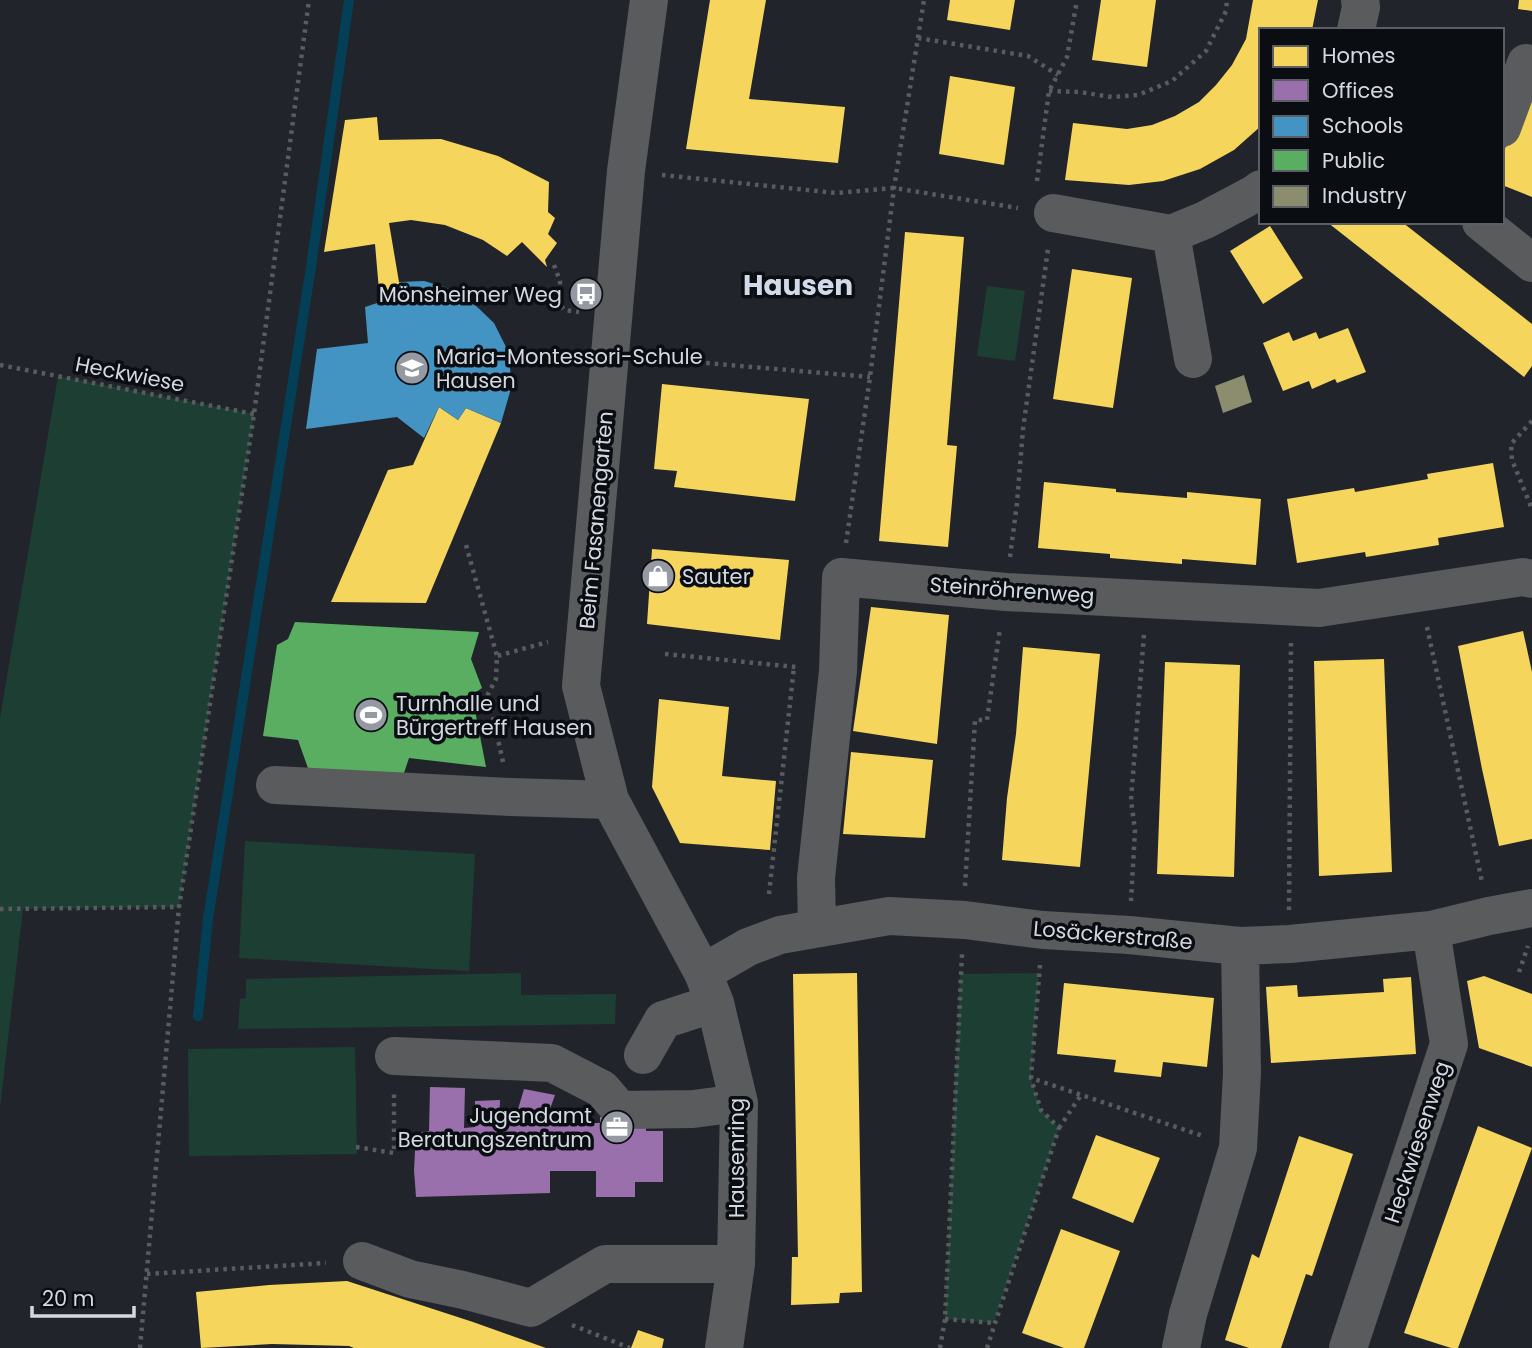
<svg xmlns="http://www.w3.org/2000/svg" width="1532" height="1348" font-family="Poppins,sans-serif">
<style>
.green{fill:#1d3e32}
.homes{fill:#f6d55c}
.offices{fill:#9970ab}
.schools{fill:#4393c3}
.public{fill:#5aae61}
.industry{fill:#8c8c6e}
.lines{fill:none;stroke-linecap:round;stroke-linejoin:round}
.stream{stroke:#034057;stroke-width:10}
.path{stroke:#595c5f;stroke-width:4.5;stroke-dasharray:3.5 5;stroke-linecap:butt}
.minor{stroke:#595b5c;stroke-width:38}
.labels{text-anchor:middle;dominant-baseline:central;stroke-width:7;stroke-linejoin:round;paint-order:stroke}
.poi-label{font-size:21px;fill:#d4d8e0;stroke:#0a0d12;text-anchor:start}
.street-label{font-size:21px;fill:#d4d8e0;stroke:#0a0d12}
.district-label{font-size:28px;font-weight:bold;fill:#d2dae9;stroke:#0a0d12}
</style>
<rect width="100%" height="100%" fill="#21252b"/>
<!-- green -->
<path class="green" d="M987 286 1025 291 1015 361 977 356Z
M58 376 254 414 179 907 23 909 0 1108V718Z
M245 841 475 854 469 971 239 958Z
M521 973V995L616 994 615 1024 238 1029 240 999 246 998V979Z
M1039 973 1031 1078 1041 1110 1059 1128 994 1323 945 1319 960 974Z
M355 1047 357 1154 189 1156 188 1049Z"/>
<!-- homes -->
<path class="homes" d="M710 0H766L749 99 845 107 838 163 686 149Z
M950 0H1015L1010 30 947 20Z
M1101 0H1156L1147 67 1092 60Z
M1253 0H1318L1312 30H1261V126L1234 150 1200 169 1163 181 1129 185 1065 180 1073 123 1127 129 1152 125 1175 116 1199 102 1216 85 1232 65 1246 39Z
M1519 0H1532V11L1518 9Z
M950 76 1015 87 1004 165 939 154Z
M1526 96 1532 98V197L1502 185V156Z
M377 117 379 140 441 139 498 156 549 182 548 212 555 218 548 234 557 243 545 260 547 267 522 242 507 256 483 240 445 225 411 220 389 223 399 282 400 301 380 302 375 244 324 252 345 120Z
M1327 222H1402L1532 324V366L1524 377Z
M1270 226 1303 278 1263 304 1230 251Z
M905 232 964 237 947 445 957 446 948 547 879 541Z
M1072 269 1132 278 1113 408 1053 399Z
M1348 328 1366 372 1337 383 1335 379 1312 389 1309 381 1283 391 1263 343 1289 332 1293 341 1316 332 1319 339Z
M662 384 809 399 795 501 674 487 677 471 654 469Z
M439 407 458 420 466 408 501 423 426 603 331 602 388 470 413 465Z
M1493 463 1504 527 1438 538 1439 545 1366 557 1365 552 1297 563 1287 499 1354 488 1355 492 1428 479 1427 474Z
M1044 482 1116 489V492L1187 498V492L1261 499 1256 565 1182 559V564L1110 558V554L1038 548Z
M652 549 789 560 780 640 647 624Z
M871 607 949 615 937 744 853 731Z
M1523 631 1532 672V839L1499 846 1482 769 1458 646Z
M1023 647 1100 654 1080 867 1002 860 1007 798 1016 734Z
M1384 659 1392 872 1319 876 1314 661Z
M1165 662 1240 665 1234 877 1157 874Z
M659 699 729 707 722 776 776 781 770 850 680 843 652 787Z
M851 752 933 760 925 838 843 834Z
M857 973 862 1292 840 1293 839 1303 791 1305 792 1257H798L793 974Z
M1484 976 1532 994V1067L1479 1048 1467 981Z
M1411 977 1416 1054 1271 1063 1266 987 1297 985 1298 997 1384 992 1383 979Z
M1064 983 1214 998 1207 1067 1163 1062 1161 1077 1114 1072 1116 1060 1057 1054Z
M1478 1126 1532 1148 1458 1348H1451L1404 1333Z
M1096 1135 1160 1158 1133 1223 1072 1198Z
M1299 1136 1353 1154 1312 1276 1306 1274 1281 1348H1249L1225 1340 1252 1254 1259 1258Z
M1061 1229 1120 1251 1084 1348H1064L1022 1333Z
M347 1281 473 1322 546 1348H354L349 1346 272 1344 201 1348 196 1292 269 1285Z
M638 1330 664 1339 662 1348H631Z"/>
<!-- offices -->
<path class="offices" d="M430 1087 465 1088 464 1128 475 1127V1101L500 1100 499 1125 513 1126 524 1089 555 1095 545 1123H600V1117H646V1131H663V1182H635V1197H596V1171H550V1193L416 1197 414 1170 416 1133 429 1131Z"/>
<!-- schools -->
<path class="schools" d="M424 281 445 287 473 303 494 323 508 351 512 385 501 423 466 408 458 420 439 407 424 438 397 417 306 429 317 349 368 343 365 307 380 302 400 301 399 282Z"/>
<!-- public -->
<path class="public" d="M295 622 479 632 471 659 482 688 472 695 486 767 409 758 402 779 309 771 298 740 263 736 277 645 288 639Z"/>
<!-- industry -->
<path class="industry" d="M1244 375 1252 402 1223 413 1215 386Z"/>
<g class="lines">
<!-- stream -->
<path class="stream" d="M198 1016 208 919 311 267 349 0"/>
<!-- path -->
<path class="path" d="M918 38 1028 56 1058 75
M1049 91 1079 92 1112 97 1138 95 1172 81 1206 51 1226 11 1227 0
M662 175 836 193 894 188 1018 208
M1037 181 1049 91 1067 57 1077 0
M554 265 560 281V304L564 310 579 312
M647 358 870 377
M0 365 254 414
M1532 421 1511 444 1512 460 1532 509
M846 543 870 377 894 188 924 0
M466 545 497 656
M1010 557 1017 503 1023 429 1048 249
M1427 627 1482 882
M665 654 796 667
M503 762 488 694 496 679 497 656 548 642
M965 886 975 720H987L1000 628
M769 894 794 667
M1131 901 1135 830 1131 800 1144 634
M0 909 179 907
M1289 910 1291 642
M1040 965 1031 1078 1203 1136
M1519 972 1528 946
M1059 1128 1081 1095
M356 1147 394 1153V1093
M147 1274 326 1263
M945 1319 994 1323
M572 1325 630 1348
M140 1348 179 907 254 414 309 0
M940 1348 945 1319 962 954
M987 1348 1059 1128 1041 1110 1031 1079"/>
<!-- minor -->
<path class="minor" d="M649 0 626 171 581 686 610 800 703 973 715 1003 739 1103 736 1264 724 1348
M1356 30 1361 7 1360 0
M1502 128 1526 63
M1053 213 1171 234 1205 220 1254 194 1261 189
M1481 222 1532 263
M1171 234 1193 359
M275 785 511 797 610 800
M817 928 816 878 838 671 841 577 1006 592 1319 608 1523 577 1532 579
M703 973 748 947 780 935 889 916 965 920 1043 930 1129 935 1240 946 1290 944 1431 930 1489 916 1532 908
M643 1055 663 1020 715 1003
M394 1056 552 1063 602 1089 620 1110 693 1109 739 1103
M362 1261 410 1279 463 1290 531 1308 605 1264H736
M1181 1348 1188 1314 1238 1148 1242 1073 1240 946
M1348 1348 1449 1044 1431 930"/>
</g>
<!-- icons -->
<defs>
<symbol id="bus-disc" viewBox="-11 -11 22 22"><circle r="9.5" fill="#9599a1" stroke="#0a0d12"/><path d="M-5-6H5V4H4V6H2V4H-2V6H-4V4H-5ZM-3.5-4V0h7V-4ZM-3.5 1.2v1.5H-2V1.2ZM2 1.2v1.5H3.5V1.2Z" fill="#fff"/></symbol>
<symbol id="school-disc" viewBox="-11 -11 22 22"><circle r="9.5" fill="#9599a1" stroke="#0a0d12"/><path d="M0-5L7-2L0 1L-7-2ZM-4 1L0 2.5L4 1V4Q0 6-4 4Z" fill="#fff"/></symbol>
<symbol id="shop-disc" viewBox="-11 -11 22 22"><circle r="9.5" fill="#9599a1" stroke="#0a0d12"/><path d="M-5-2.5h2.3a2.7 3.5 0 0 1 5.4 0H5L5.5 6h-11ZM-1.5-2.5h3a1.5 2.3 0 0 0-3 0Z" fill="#fff"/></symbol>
<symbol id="stadium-disc" viewBox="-11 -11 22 22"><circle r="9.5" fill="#9599a1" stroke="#0a0d12"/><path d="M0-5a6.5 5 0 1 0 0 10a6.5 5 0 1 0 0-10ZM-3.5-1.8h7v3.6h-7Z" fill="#fff"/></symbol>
<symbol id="office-disc" viewBox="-11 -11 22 22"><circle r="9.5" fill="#9599a1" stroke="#0a0d12"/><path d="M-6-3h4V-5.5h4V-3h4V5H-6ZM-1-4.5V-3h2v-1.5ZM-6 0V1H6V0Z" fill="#fff"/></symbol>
</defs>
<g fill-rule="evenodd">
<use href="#bus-disc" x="567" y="275" width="38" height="38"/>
<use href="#school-disc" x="393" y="349" width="38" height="38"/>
<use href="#shop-disc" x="639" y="557" width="38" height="38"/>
<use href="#stadium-disc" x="352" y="696" width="38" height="38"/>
<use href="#office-disc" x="598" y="1108" width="38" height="38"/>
</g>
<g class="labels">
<!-- poi labels -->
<g class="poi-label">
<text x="562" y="294" text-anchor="end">Mönsheimer Weg</text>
<text x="436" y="356">Maria-Montessori-Schule<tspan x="436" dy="24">Hausen</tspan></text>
<text x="682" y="576">Sauter</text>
<text x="396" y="703">Turnhalle und<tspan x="396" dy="24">Bürgertreff Hausen</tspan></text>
<text x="592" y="1115" text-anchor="end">Jugendamt<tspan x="592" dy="24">Beratungszentrum</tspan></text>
</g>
<!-- street labels -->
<g class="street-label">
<text transform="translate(130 374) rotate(11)">Heckwiese</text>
<text transform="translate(596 520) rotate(-85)">Beim Fasanengarten</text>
<text transform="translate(1012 590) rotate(4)">Steinröhrenweg</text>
<text transform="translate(1113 935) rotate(5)">Losäckerstraße</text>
<text transform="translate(1417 1142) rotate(-72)">Heckwiesenweg</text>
<text transform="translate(736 1158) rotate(-90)">Hausenring</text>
</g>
<!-- district labels -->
<g class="district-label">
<text x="798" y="285">Hausen</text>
</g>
</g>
<!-- legend -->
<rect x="1259" y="28" width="245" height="196" fill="#0a0d12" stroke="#5b5e64" stroke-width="2"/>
<rect x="1273" y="46" width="35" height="21" fill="#f6d55c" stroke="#5b5e64" stroke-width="2"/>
<text x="1322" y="63" font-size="21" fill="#d4d8e0">Homes</text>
<rect x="1273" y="80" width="35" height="21" fill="#9970ab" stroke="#5b5e64" stroke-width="2"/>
<text x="1322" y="98" font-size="21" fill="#d4d8e0">Offices</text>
<rect x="1273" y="116" width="35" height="21" fill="#4393c3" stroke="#5b5e64" stroke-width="2"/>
<text x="1322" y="133" font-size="21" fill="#d4d8e0">Schools</text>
<rect x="1273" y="150" width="35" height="21" fill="#5aae61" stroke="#5b5e64" stroke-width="2"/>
<text x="1322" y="168" font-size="21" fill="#d4d8e0">Public</text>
<rect x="1273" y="186" width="35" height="21" fill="#8c8c6e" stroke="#5b5e64" stroke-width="2"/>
<text x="1322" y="203" font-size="21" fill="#d4d8e0">Industry</text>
<!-- scale -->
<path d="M32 1306v10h102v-10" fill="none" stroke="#d4d8e0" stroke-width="3.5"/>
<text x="42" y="1306" font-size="21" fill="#d4d8e0" stroke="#0a0d12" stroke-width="5" paint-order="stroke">20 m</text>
</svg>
